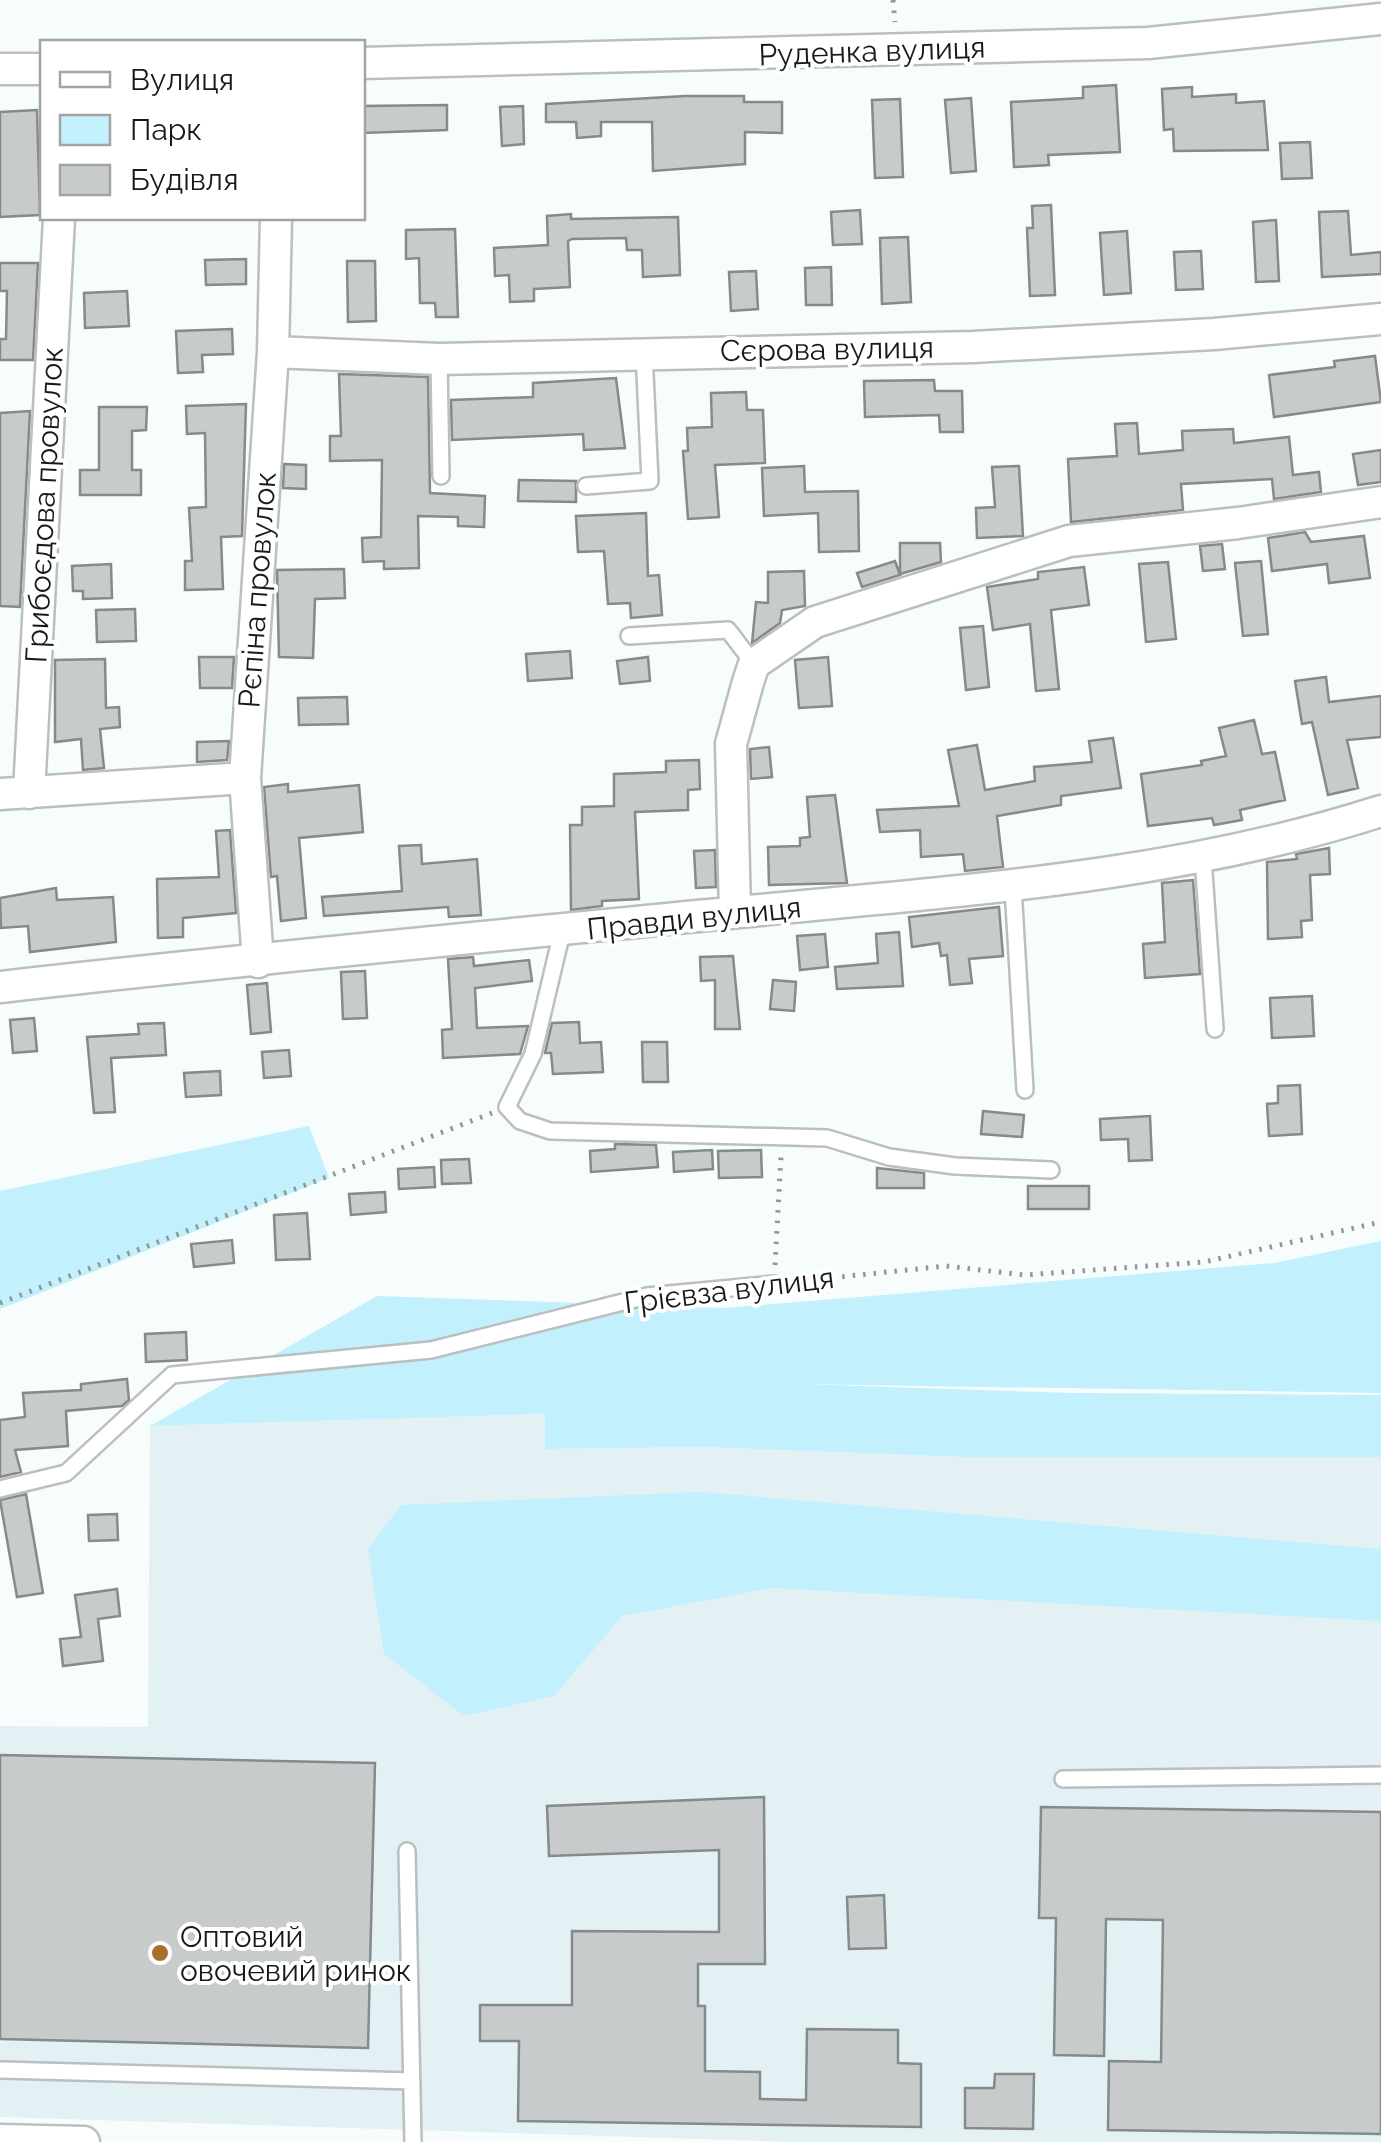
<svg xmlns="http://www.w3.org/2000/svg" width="1381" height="2142" font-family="Raleway,sans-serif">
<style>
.built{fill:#e3f1f4}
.green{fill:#c2f0fc}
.building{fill:#c7cbcc;stroke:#858a8b;stroke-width:2.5}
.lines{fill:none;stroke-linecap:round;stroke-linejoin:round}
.lane-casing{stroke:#bbbfc1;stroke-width:20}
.street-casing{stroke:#bbbfc1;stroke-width:35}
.path{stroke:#939697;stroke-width:5;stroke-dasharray:2.5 8;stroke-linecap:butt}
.lane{stroke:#fff;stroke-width:15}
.street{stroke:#fff;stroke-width:30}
.poi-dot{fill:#aa6e30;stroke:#fff;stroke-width:4}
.labels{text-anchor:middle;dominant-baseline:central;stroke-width:8;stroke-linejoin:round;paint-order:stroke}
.street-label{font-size:30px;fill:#18191a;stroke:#fff}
.poi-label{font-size:30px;fill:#18191a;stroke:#fff;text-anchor:start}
</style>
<rect width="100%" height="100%" fill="#f7fcfd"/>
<!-- built -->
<path class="built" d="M546 1414V1449L703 1447 966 1457H1381V2142H793L0 2117V1726L148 1727 150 1426Z"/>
<!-- green -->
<path class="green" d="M309 1126 329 1178 0 1309V1191Z
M1381 1241V1393L799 1384 1073 1393 1381 1395V1457H966L703 1447 545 1449V1414L150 1426 377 1296 724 1308 1274 1263Z
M700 1492 1381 1549V1621L772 1588 622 1616 554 1696 464 1716 384 1654 368 1549 401 1505Z"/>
<!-- building -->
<path class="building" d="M1116 85 1120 152 1048 155 1049 165 1014 167 1011 102 1083 98V87Z
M1192 87V97L1236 94V103L1264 101 1268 150 1174 151 1173 129 1164 130 1162 89Z
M685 96H744V102H782V133L745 132V164L653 171 652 122H601V136L577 138 576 122H546V104Z
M971 98 976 171 951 173 945 100Z
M900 99 903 177 875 178 872 100Z
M447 105V130L362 133V106Z
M523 106 524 144 502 146 500 107Z
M37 110 40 215 0 217V112Z
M1310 142 1312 178 1282 179 1280 143Z
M1051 205 1055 295 1030 296 1027 228H1033L1032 206Z
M860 210 862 244 833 245 831 212Z
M1348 211 1351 255 1381 252V274L1322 277 1319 212Z
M571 214V219L678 217 680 275 643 277 642 250H627L626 238 572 239 568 241 570 287 534 289V301L510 302 509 275 495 276 494 248 548 245 547 216Z
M1276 220 1279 281 1256 282 1253 222Z
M455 229 458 317H436L435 303H420L419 258 406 259V230Z
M1127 231 1131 293 1104 295 1100 233Z
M908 237 911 302 882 304 880 238Z
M1201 251 1203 289 1176 290 1174 252Z
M246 259V284L206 285 205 260Z
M347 261H375L376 321 348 322Z
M0 263H38L33 360H0V339H6L7 291H0Z
M831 267 832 305H806L805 268Z
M756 271 758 309 731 311 729 272Z
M127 291 129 326 85 328 84 293Z
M232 329 233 354 202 355 203 372 178 373 176 331Z
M1375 356 1381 402 1274 417 1269 375 1335 367 1334 361Z
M339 374 428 377 430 493 485 496 484 527 458 526V517L418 516 419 568 384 569V561L363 562 362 538 381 537 382 460 330 461V436H341Z
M616 378 625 448 584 450 583 434 452 440 451 400 533 397V383Z
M934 380 935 391H962L963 432H940L939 415 865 417 864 381Z
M746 392 747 410H763L765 463 715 465 719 517 688 519 683 451H688L687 428 712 427 711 393Z
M246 404 242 536 221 537 223 589 185 590V561H192L189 508 206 507 205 433 187 434 186 406Z
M99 407H147L146 430 132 431V470H141V495H80V470H99Z
M30 411 20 607 0 606V413Z
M1137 423 1139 454 1183 450 1182 431 1233 429 1234 443 1289 437 1293 475 1319 472 1321 492 1274 499 1272 479 1181 484 1183 510 1071 522 1068 459 1117 456 1115 424Z
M1381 450V482L1358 485 1353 454Z
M284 464 306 465V489L283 488Z
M804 466 805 492 858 491 859 551 819 552 818 513 764 516 762 468Z
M1019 466 1023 536 977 538 976 508 995 507 992 467Z
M519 480 576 481V502L518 501Z
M646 513 648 576 659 575 662 615 631 618 630 603 608 604 604 551 578 552 576 516Z
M1305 532 1311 542 1364 536 1370 578 1329 583 1327 564 1272 571 1268 538Z
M900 543H940L941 562 900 574Z
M1222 544 1225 569 1203 571 1200 546Z
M895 561 900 575 862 587 857 573Z
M1261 561 1268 634 1243 636 1235 563Z
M1168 562 1176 639 1146 642 1139 564Z
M111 564 112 598 83 599V591H73L72 566Z
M1084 567 1089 605 1051 610 1059 689 1036 691 1030 624 993 630 987 587 1038 579V572Z
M344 569 345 598 315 599 313 658 279 657 277 570Z
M804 571 805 606 782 610 780 623 752 643 756 602 768 603V572Z
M135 609 136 641 97 642 96 610Z
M983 626 989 687 966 690 960 628Z
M570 651 572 678 528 681 526 654Z
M199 657H234L232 688H200Z
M648 657 650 681 620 684 617 661Z
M828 657 832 706 799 708 795 660Z
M105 659 106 708 119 707 120 727 100 729 104 768 83 770 81 739 55 742V660Z
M1326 677 1329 702 1381 696V737L1347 740 1358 788 1328 795 1312 722 1302 724 1295 681Z
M347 697 348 724 299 725 298 698Z
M1254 720 1262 754 1275 752 1285 800 1240 810 1242 820 1214 825 1212 818 1148 826 1141 774 1202 765 1201 761 1226 756 1219 728Z
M1113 738 1121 788 1061 796V805L997 816 1003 867 965 871 963 854 921 857 920 830 880 832 877 810 959 806 948 750 977 745 985 790 1035 781 1034 767 1092 762 1089 741Z
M229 741 227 760 197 762V742Z
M769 747 772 777 751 779 750 749Z
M699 760 700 789 688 790V810L635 812 639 899 602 901V906L571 910 570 825H582V807L614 806V774L666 772V761Z
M288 784V792L359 785 363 832 299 838 306 918 281 921 277 876 271 877 264 787Z
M835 795 847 883 769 885 768 847 800 846V838L810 837 807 797Z
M230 830 236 913 183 918V937L158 938 157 879 219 877 216 831Z
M421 845 422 864 477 859 481 915 449 917 448 907 324 916 322 897 402 891 399 846Z
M1329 848 1330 874 1310 875 1312 920 1301 921 1302 937 1268 939 1267 862 1297 859 1296 854Z
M715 850 716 887 696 888 694 851Z
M1193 880 1200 974 1145 978 1143 944 1165 942 1162 883Z
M56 888 57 900 113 897 116 942 30 952 28 926 1 928 0 898Z
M999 907 1003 956 969 959 972 983 950 985 947 955 941 956 939 943 912 947 909 917Z
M899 932 903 986 837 989 835 967 878 963 876 934Z
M825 934 828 967 800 970 797 936Z
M733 956 740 1029H715V980L701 981 700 957Z
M473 957 474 966 529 960 532 981 475 988 477 1028 528 1026 520 1054 443 1058 442 1030 452 1029 448 959Z
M365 971 367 1018 343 1019 341 972Z
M773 980 796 982 794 1011 770 1009Z
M267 983 271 1032 251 1034 247 985Z
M1312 996 1314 1036 1272 1038 1270 998Z
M34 1018 37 1051 13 1053 10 1020Z
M579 1022 580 1043 601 1042 603 1072 553 1074 551 1053H545L552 1023Z
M164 1023 166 1055 111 1058 115 1112 94 1113 87 1037 139 1034 138 1024Z
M642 1042H667L668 1082H643Z
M289 1050 291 1076 264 1078 262 1052Z
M220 1071 221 1095 186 1097 184 1073Z
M1300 1085 1302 1134 1269 1136 1267 1104 1278 1103V1086Z
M983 1111 1024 1115 1022 1137 981 1134Z
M1150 1116 1152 1160 1129 1161 1128 1139 1101 1140 1100 1119Z
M615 1144 656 1145 658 1167 591 1172 590 1151 615 1149Z
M712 1150 713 1169 674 1172 673 1152Z
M761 1150 762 1177 719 1178 718 1151Z
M469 1159 471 1183 442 1184 441 1160Z
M434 1167 435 1187 399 1189 398 1169Z
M877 1168 924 1173V1188H877Z
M1028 1186H1089V1209H1028Z
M385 1192 386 1212 351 1215 349 1194Z
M307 1213 310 1259 276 1260 274 1215Z
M232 1240 234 1263 194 1267 191 1244Z
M186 1332 187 1360 146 1362 145 1334Z
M127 1379 129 1400 122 1406 66 1411 68 1446 15 1450 21 1472 0 1477V1420L25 1417 23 1393 81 1390V1384Z
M26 1494 43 1593 17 1597 0 1500Z
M117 1514 118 1540 89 1541 88 1515Z
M117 1589 120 1616 98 1619 103 1661 63 1666 60 1639 81 1637 75 1595Z
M0 1755 375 1763 368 2048 0 2039Z
M764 1797 765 1964H698V2006H705V2071L760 2072V2099L806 2100 807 2029 898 2030V2063L921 2064V2127L518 2121 519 2041H480V2005H572V1931L719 1932V1850L549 1856 547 1806Z
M1041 1807 1381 1812V2134L1108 2130 1109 2061 1161 2062 1163 1920 1106 1919 1104 2056 1054 2055 1056 1918H1039Z
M884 1895 886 1948 849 1949 847 1897Z
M995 2074H1034L1033 2129 965 2128V2088H994Z"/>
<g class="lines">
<defs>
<path id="lane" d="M439 359 441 476
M586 486 650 481 644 352
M629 636 728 630 754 664
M1203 858 1215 1029
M1013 887 1025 1090
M562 932 533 1054 507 1107 520 1121 550 1131 827 1138 889 1157 955 1166 1051 1170
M0 1489 66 1473 172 1375 431 1350 647 1296 774 1284
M1063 1779 1381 1775
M407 1851 413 2142
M0 2070 412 2081"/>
<path id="street" d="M362 63 1148 43 1381 19
M0 69H42
M273 352 439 359 973 347 1214 334 1381 319
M29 793 59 218
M0 794 245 778
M735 912 731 744 748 682 754 664 815 622 1069 541 1238 523 1381 502
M258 962 245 778 273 352 276 218
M0 987C246 959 493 936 739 912 955 891 1173 878 1381 811
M0 2140 84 2142"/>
</defs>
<!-- lane casing -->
<use href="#lane" class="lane-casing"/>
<!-- street casing -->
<use href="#street" class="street-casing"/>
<!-- path -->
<path class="path" d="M893 0 895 22
M775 1265 781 1156
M790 1282 946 1266 1025 1275 1204 1262 1381 1222
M0 1303 492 1113"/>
<!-- lane -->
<use href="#lane" class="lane"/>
<!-- street -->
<use href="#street" class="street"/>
</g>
<!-- markers -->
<circle class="poi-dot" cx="160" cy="1953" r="10"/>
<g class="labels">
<!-- street labels -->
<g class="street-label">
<text transform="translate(872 51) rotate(-2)">Руденка вулиця</text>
<text transform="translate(827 349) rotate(-1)">Сєрова вулиця</text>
<text transform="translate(44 505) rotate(-87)">Грибоєдова провулок</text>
<text transform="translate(257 590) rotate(-86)">Рєпіна провулок</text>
<text transform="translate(694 918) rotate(-6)">Правди вулиця</text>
<text transform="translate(729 1290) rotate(-7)">Грієвза вулиця</text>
</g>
<!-- poi labels -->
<g class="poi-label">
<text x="180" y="1936">Оптовий<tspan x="180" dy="34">овочевий ринок</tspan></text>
</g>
</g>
<!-- legend -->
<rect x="40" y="40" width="325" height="180" fill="#ffffff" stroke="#a3a3a3" stroke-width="2.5"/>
<rect x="60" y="72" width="50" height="15" fill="#ffffff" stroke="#a3a3a3" stroke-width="2.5"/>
<text x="130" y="90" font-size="30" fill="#18191a">Вулиця</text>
<rect x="60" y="115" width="50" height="30" fill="#c2f0fc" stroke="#a3a3a3" stroke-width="2.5"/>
<text x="130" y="140" font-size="30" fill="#18191a">Парк</text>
<rect x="60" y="165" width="50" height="30" fill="#c7cbcc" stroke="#a3a3a3" stroke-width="2.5"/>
<text x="130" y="190" font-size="30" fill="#18191a">Будівля</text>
</svg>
